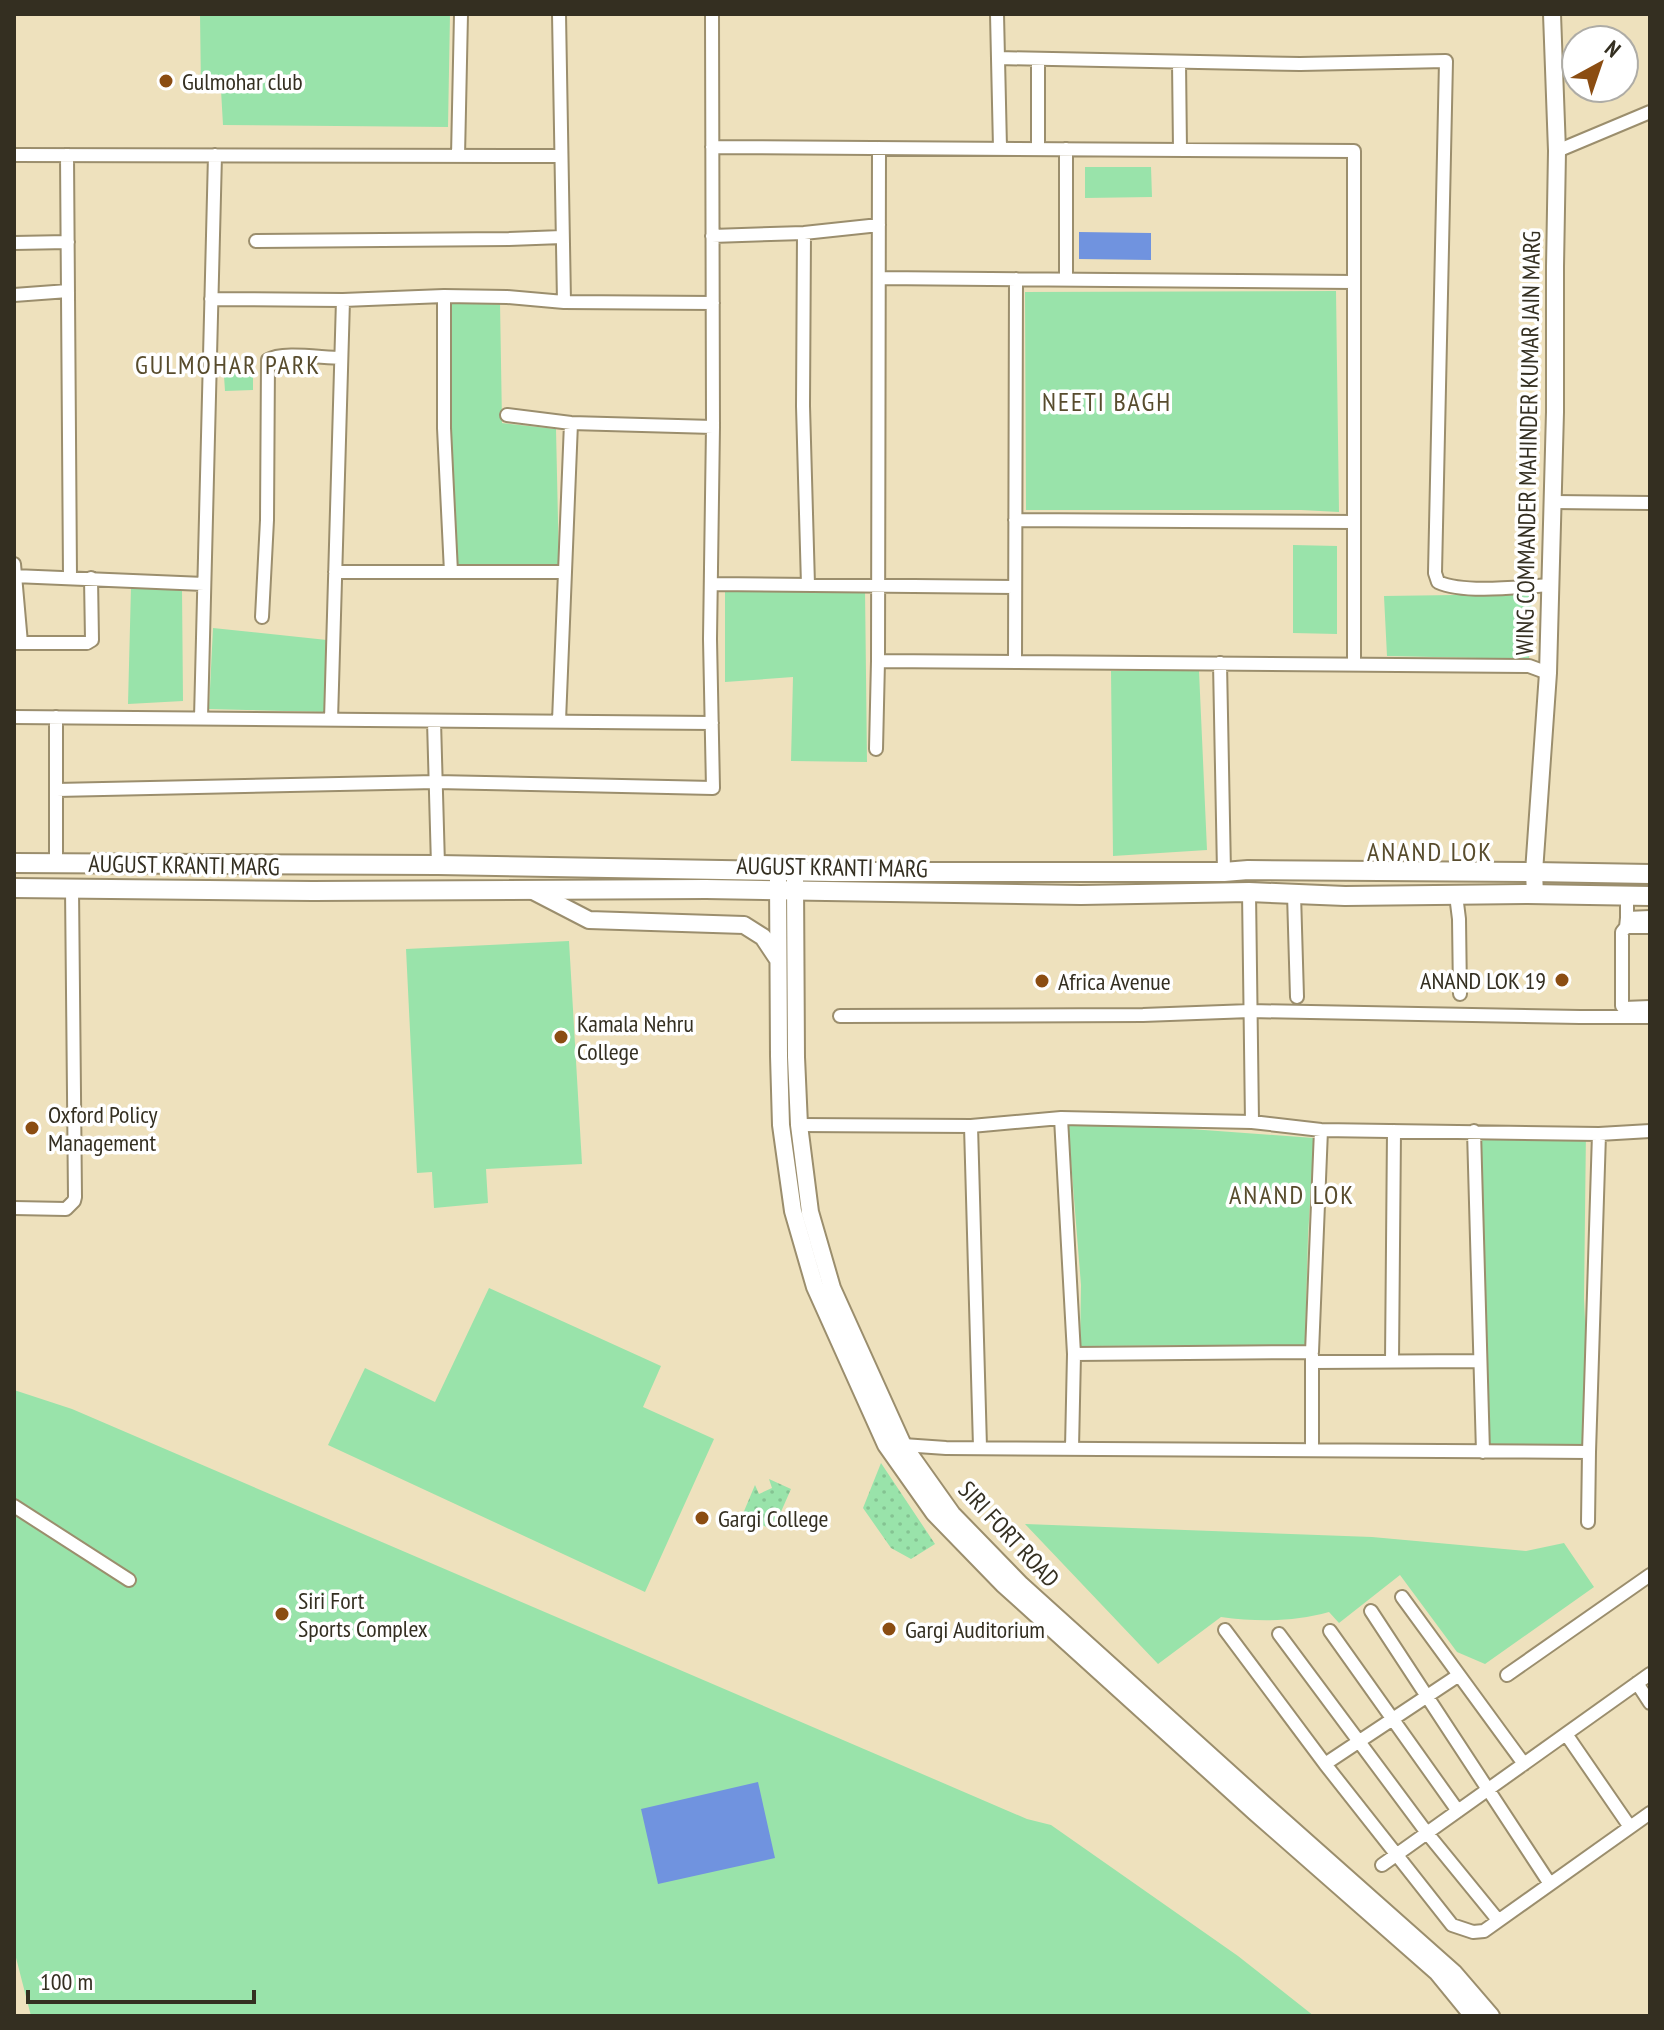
<svg xmlns="http://www.w3.org/2000/svg" width="1664" height="2030" font-family="'PT Sans Narrow',sans-serif">
<style>
.grass{fill:url(#grass-dots)}
.green{fill:#99e3aa}
.water{fill:#7093df}
.lines{fill:none;stroke-linecap:round;stroke-linejoin:round}
.minor-casing{stroke:#9b8e6d;stroke-width:16}
.tertiary-casing{stroke:#9b8e6d;stroke-width:20}
.secondary-casing{stroke:#9b8e6d;stroke-width:22}
.minor{stroke:#fff;stroke-width:12}
.tertiary{stroke:#fff;stroke-width:16}
.secondary{stroke:#fff;stroke-width:18}
.poi-dot{fill:#8b4d12;stroke:#fff;stroke-width:3}
.labels{text-anchor:middle;dominant-baseline:central;stroke-width:7;stroke-linejoin:round;paint-order:stroke}
.poi-label{font-size:24px;fill:#342f21;stroke:#fff;text-anchor:start}
.street-label{font-size:24px;fill:#342f21;stroke:#fff}
.neighbourhood-label{font-size:26px;letter-spacing:2px;fill:#584c2d;stroke:#fff}
</style>
<defs>
<pattern id="grass-dots" width="8" height="8" patternUnits="userSpaceOnUse" patternTransform="scale(2)"><rect width="8" height="8" fill="#99e3aa"/><path d="M2 2h.1M6 6h.1" fill="none" stroke="#84c392" stroke-width="1.8" stroke-linecap="round"/></pattern>
</defs>
<rect width="100%" height="100%" fill="#eee1bd"/>
<!-- grass -->
<path class="grass" d="M881 1463 935 1544 911 1559 891 1548 863 1508Z
M769 1479 791 1489 773 1530 742 1516 755 1485 759 1494 772 1488Z"/>
<!-- green -->
<path class="green" d="M200 14H450L448 127 223 125 221 90H201Z
M1085 167H1151L1152 197 1085 198Z
M1336 291 1339 512 1301 510H1026L1025 292Z
M449 300 500 302 502 423 556 429 559 566 457 565 449 388Z
M223 361 253 364V390L225 391Z
M1293 545 1337 546V634L1293 633Z
M131 587 182 589 183 701 128 704Z
M865 589 867 762 791 761 793 677 725 682V590Z
M1532 594 1529 659 1387 656 1384 596Z
M213 628 327 640 326 712 209 709Z
M1111 671H1199L1207 850 1113 856Z
M569 941 582 1164 486 1169 488 1203 434 1208 432 1172 417 1173 406 949Z
M1068 1124 1177 1128 1314 1138 1308 1236 1305 1345 1080 1346 1081 1285Z
M1586 1130 1584 1299 1591 1446 1487 1448 1481 1143 1483 1136Z
M489 1288 661 1366 643 1407 714 1439 645 1592 328 1445 365 1368 435 1402Z
M14 1390 72 1409 1027 1819 1051 1825 1238 1956 1314 2016H31L14 1950Z
M1025 1524 1372 1537 1526 1551 1564 1543 1594 1587 1485 1664 1457 1652 1400 1575 1339 1623 1329 1612C1293 1622 1258 1622 1221 1617L1158 1664Z"/>
<!-- water -->
<path class="water" d="M1079 232 1151 233V260L1079 259Z
M758 1782 775 1858 658 1884 641 1809Z"/>
<g class="lines">
<defs>
<path id="minor" d="M559 14 564 302
M997 14 1000 148
M998 58 1300 64 1446 61 1435 573 1438 582C1464 594 1520 587 1550 585
M1179 62 1180 150
M712 147 1354 151V664
M1038 149V59
M1557 151 1650 112
M14 155 561 156
M67 155 70 577
M458 156 461 14
M804 233 803 406 808 585
M712 236 804 233 879 225
M256 241 509 239 562 237
M14 243 68 242
M879 278 1354 282
M1066 280V149
M14 295 68 291
M444 296V428L451 572
M211 299 343 300 444 296 507 297 564 302 713 303
M507 415 571 423 713 427
M1553 502 1650 503
M1015 520 1354 522
M14 564 21 643
M335 572H564
M14 576 204 584
M712 584 1015 587
M262 617 267 520 268 360C282 351 322 358 341 358
M14 643H87L92 640 91 578
M878 661 1529 666 1548 673
M1015 662 1016 279
M1220 663 1224 872
M14 717 712 723
M201 718 215 155
M331 720 343 300
M434 721 438 865
M559 721 571 423
M876 749 878 661 879 148
M56 790 436 782 713 788 710 639 713 427 712 14
M56 863V717
M1249 892 1252 1122
M1294 894 1297 997
M1456 895 1459 919 1460 994
M1627 896V918L1650 917
M1627 918 1626 927 1622 932V1006L1624 1008 1650 1007
M1626 927H1650
M840 1016 1143 1015 1250 1011 1580 1017H1650
M1061 1118 1074 1354 1312 1352 1321 1130
M799 1125 971 1126 1061 1118 1252 1122 1321 1130 1599 1134 1650 1131
M971 1126 980 1447
M1474 1131 1483 1452
M14 1208 66 1209 74 1201 75 1197 72 888
M1392 1361 1394 1131
M1312 1362 1480 1361
M903 1445 946 1448 1589 1452 1599 1134
M1072 1448 1074 1354
M1312 1450V1355
M14 1506 129 1580
M1588 1522 1589 1452
M1402 1597 1524 1764
M1371 1611 1550 1884
M1225 1630 1325 1764 1452 1925 1473 1932 1484 1931 1650 1813
M1330 1631 1458 1811
M1279 1634 1427 1833 1498 1920
M1507 1675 1650 1575
M1637 1683 1650 1703
M1566 1734 1630 1827
M1325 1764 1459 1675
M1382 1865 1650 1674"/>
<path id="tertiary" d="M778 879 779 1056 781 1125 793 1211 815 1287 886 1445 934 1513 1003 1584 1256 1813 1437 1972 1473 2016
M795 880 796 1057 799 1125 810 1212 832 1288 903 1445 952 1514 1021 1585 1267 1807 1454 1973 1491 2016
M531 890 589 920 744 925 763 937 777 958
M1535 894 1534 872 1548 673 1555 412V267L1557 151 1552 14"/>
<path id="secondary" d="M14 863 438 865 833 872H1224L1248 870 1534 872 1650 874
M14 888 313 891 706 889 1081 895 1249 892 1345 896 1528 894 1650 896"/>
</defs>
<!-- minor casing -->
<use href="#minor" class="minor-casing"/>
<!-- tertiary casing -->
<use href="#tertiary" class="tertiary-casing"/>
<!-- secondary casing -->
<use href="#secondary" class="secondary-casing"/>
<!-- minor -->
<use href="#minor" class="minor"/>
<!-- tertiary -->
<use href="#tertiary" class="tertiary"/>
<!-- secondary -->
<use href="#secondary" class="secondary"/>
</g>
<!-- markers -->
<g class="poi-dot">
<circle cx="166" cy="81" r="8"/>
<circle cx="1562" cy="980" r="8"/>
<circle cx="1042" cy="981" r="8"/>
<circle cx="561" cy="1037" r="8"/>
<circle cx="32" cy="1128" r="8"/>
<circle cx="702" cy="1518" r="8"/>
<circle cx="282" cy="1614" r="8"/>
<circle cx="889" cy="1629" r="8"/>
</g>
<g class="labels">
<!-- poi labels -->
<g class="poi-label">
<text x="182" y="81">Gulmohar club</text>
<text x="1546" y="980" text-anchor="end">ANAND LOK 19</text>
<text x="1058" y="981">Africa Avenue</text>
<text x="577" y="1023">Kamala Nehru<tspan x="577" dy="28">College</tspan></text>
<text x="48" y="1114">Oxford Policy<tspan x="48" dy="28">Management</tspan></text>
<text x="718" y="1518">Gargi College</text>
<text x="298" y="1600">Siri Fort<tspan x="298" dy="28">Sports Complex</tspan></text>
<text x="905" y="1629">Gargi Auditorium</text>
</g>
<!-- street labels -->
<g class="street-label">
<text transform="translate(1528 443) rotate(-89)">WING COMMANDER MAHINDER KUMAR JAIN MARG</text>
<text transform="translate(184 865) rotate(1)">AUGUST KRANTI MARG</text>
<text transform="translate(832 867) rotate(1)">AUGUST KRANTI MARG</text>
<text transform="translate(1009 1534) rotate(47)">SIRI FORT ROAD</text>
</g>
<!-- neighbourhood labels -->
<g class="neighbourhood-label">
<text x="228" y="364">GULMOHAR PARK</text>
<text x="1107" y="401">NEETI BAGH</text>
<text x="1430" y="851">ANAND LOK</text>
<text x="1292" y="1194">ANAND LOK</text>
</g>
</g>
<!-- border -->
<rect width="1664" height="2030" fill="none" stroke="#342f21" stroke-width="32"/>
<!-- north arrow -->
<g transform="translate(1600 64) rotate(40)"><circle r="38" fill="#ffffff" stroke="#aeaca6" stroke-width="2"/>
<path d="M0-6L14 30L0 20L-14 30Z" fill="#8b4d12"/>
<text y="-12" font-size="22" font-weight="bold" text-anchor="middle" fill="#342f21">N</text>
</g>
<!-- scale -->
<path d="M28 1990v12h226v-12" fill="none" stroke="#342f21" stroke-width="4"/>
<text x="40" y="1990" font-size="24" fill="#342f21" stroke="#ffffff" stroke-width="6" paint-order="stroke">100 m</text>
</svg>
